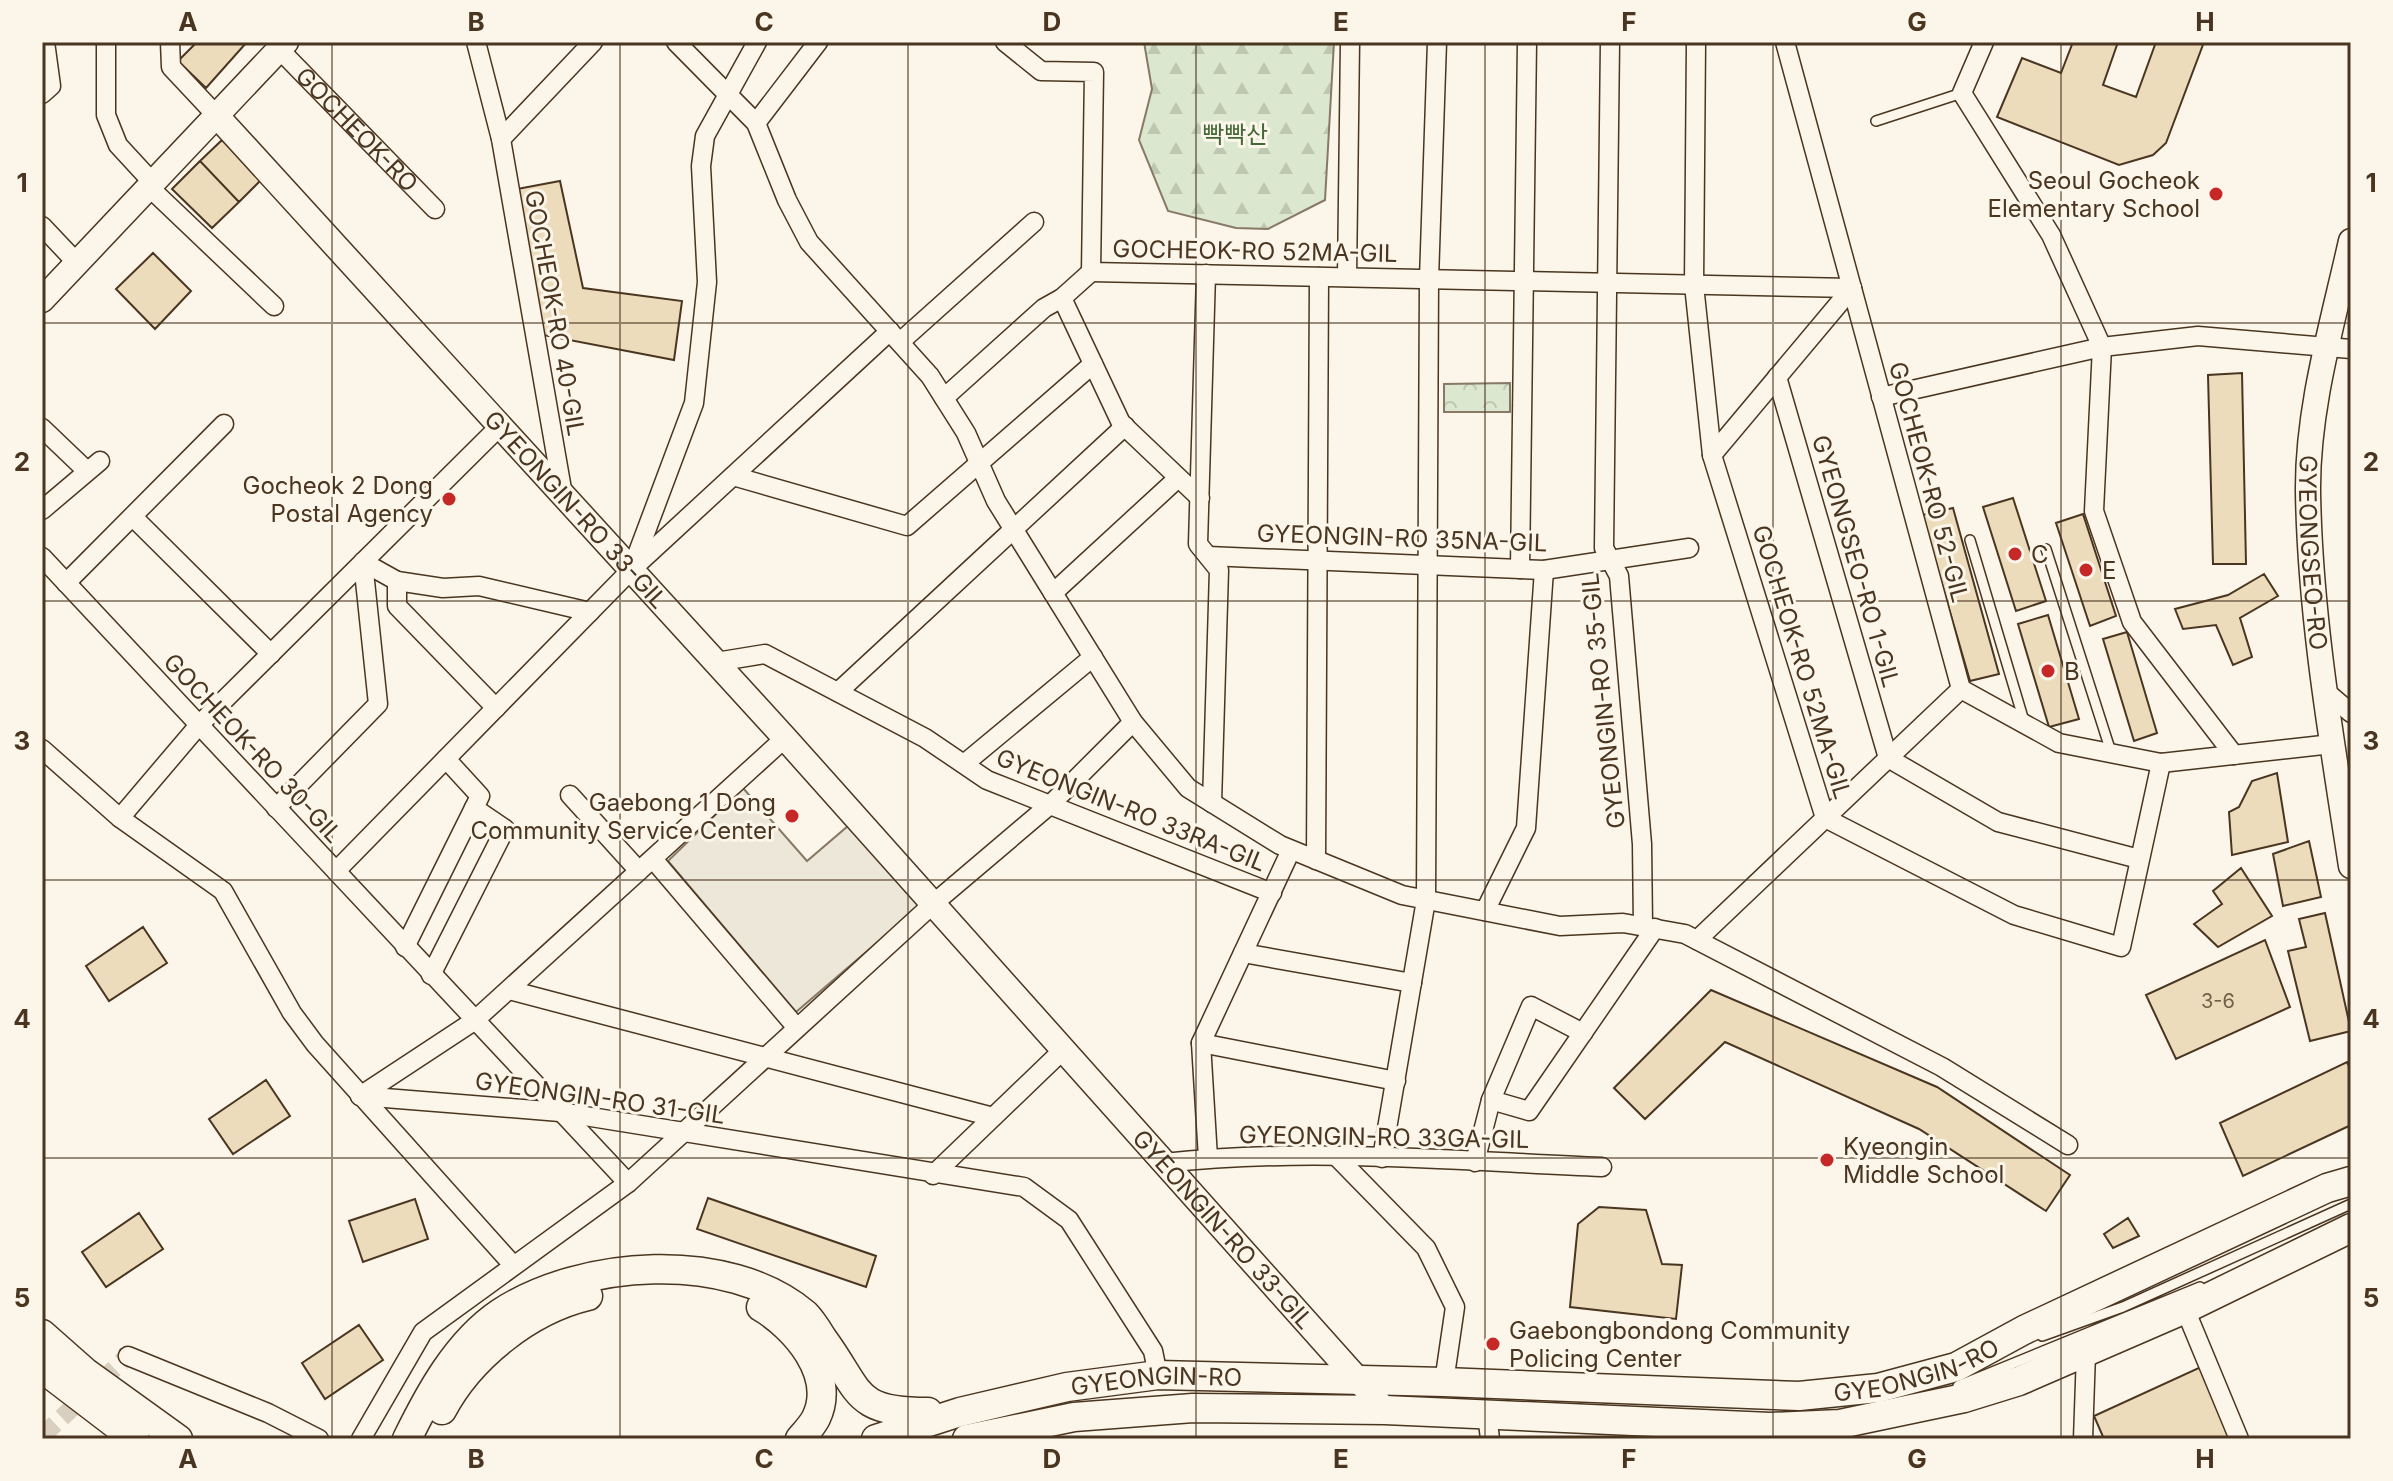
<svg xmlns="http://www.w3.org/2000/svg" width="2393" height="1481" font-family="Inter,'Noto Sans KR',sans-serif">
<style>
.forest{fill:url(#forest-firs);stroke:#887966;stroke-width:2}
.park{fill:url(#park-crowns);stroke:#887966;stroke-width:2}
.parking{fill:#ede7d9;stroke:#887966;stroke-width:2}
.building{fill:#ecdcbc;stroke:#4a3520;stroke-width:2}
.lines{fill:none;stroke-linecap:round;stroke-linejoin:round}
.street-tunnel{stroke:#d8cfc1;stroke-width:18;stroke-dasharray:18 9;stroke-linecap:butt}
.lane-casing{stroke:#4a3520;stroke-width:12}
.street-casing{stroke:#4a3520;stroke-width:21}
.secondary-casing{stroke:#4a3520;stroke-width:27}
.primary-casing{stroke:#4a3520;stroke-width:31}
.lane{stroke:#fbf6e9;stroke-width:9}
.street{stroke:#fbf6e9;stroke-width:18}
.secondary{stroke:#fbf6e9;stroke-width:24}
.primary{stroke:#fbf6e9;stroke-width:28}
.grid{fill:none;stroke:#4a3520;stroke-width:2;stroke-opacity:0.55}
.poi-dot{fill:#c62828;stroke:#fbf6e9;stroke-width:3}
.labels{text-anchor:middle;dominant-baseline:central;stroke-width:6;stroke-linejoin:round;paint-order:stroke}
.number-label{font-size:20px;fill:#725f47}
.street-label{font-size:24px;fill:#4a3520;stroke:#fbf6e9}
.park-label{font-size:24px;fill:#436837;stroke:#fbf6e9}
.poi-label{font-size:24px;fill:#4a3520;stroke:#fbf6e9;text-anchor:start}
.neatline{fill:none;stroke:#4a3520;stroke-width:3}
.grid-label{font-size:26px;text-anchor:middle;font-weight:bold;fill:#4a3520}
</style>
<defs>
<pattern id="forest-firs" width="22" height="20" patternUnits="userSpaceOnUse" patternTransform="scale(2)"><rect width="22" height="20" fill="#dce7d0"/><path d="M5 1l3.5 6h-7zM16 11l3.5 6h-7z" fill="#bec7b2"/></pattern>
<pattern id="park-crowns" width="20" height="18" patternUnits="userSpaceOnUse" patternTransform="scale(2)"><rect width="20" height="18" fill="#dce7d0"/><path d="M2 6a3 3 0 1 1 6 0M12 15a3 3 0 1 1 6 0" fill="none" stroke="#bec7b2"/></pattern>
</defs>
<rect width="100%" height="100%" fill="#fbf6e9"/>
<!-- forest -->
<path class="forest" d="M1144 42H1334L1325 200 1268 229 1236 228 1168 211 1139 140 1152 89Z"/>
<!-- park -->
<path class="park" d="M1510 383V412H1444V384Z"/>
<!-- parking -->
<path class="parking" d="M743 788 807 861 848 826 922 904 796 1012 668 861Z"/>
<!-- building -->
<path class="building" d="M197 42H247L206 88 178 61Z
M2073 42H2118L2103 85 2136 97 2156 42H2204L2166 143 2153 155 2119 165 1997 117 2022 58 2061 73Z
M222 140 261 180 239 202 200 161Z
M200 161 239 202 212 228 172 189Z
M560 181 583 288 682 301 674 360 543 335 517 189Z
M153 253 191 291 155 329 116 289Z
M2242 373 2246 564H2213L2208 375Z
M2013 498 2046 601 2016 611 1983 507Z
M1953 508 1999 674 1970 681 1922 515Z
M2083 514 2116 616 2090 626 2056 523Z
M2264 574 2278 596 2240 618 2252 657 2233 665 2216 625 2183 629 2175 609 2228 595Z
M2048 615 2079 719 2049 727 2018 624Z
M2127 632 2157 733 2134 741 2103 639Z
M2277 773 2288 842 2232 855 2229 812 2239 807 2252 781Z
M2309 841 2321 897 2283 906 2273 854Z
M2241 868 2272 916 2218 947 2194 924 2222 904 2213 891Z
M2325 913 2351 1031 2310 1041 2288 951 2306 947 2299 919Z
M143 927 167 963 109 1001 86 966Z
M2265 940 2290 1007 2176 1059 2146 995Z
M1711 990 1937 1087 2070 1175 2046 1211 1919 1129 1725 1042 1645 1119 1614 1088Z
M2347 1062 2351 1071V1125L2243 1176 2220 1123Z
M266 1080 290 1116 233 1154 209 1119Z
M708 1198 876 1256 866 1287 697 1229Z
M415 1199 428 1239 363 1262 349 1221Z
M1599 1207 1646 1210 1662 1264 1682 1265 1676 1319 1570 1307 1578 1224Z
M139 1213 163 1249 106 1287 82 1252Z
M2128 1218 2139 1236 2113 1248 2104 1234Z
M359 1325 383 1360 325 1399 302 1363Z
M2203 1366 2236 1439H2104L2094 1416Z"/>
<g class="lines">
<!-- street-tunnel -->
<path class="street-tunnel" d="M42 1436 128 1356"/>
<defs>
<path id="lane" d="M1876 121 1962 93
M1970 540 2024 721
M2046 549 2112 755
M2042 1336 2123 1307 2351 1204
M1958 1386 2200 1287"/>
<g id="street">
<path d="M106 42V115L118 145 153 183"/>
<path d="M170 42 171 67 216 115"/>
<path d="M476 42 501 139 563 495"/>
<path d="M676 42 756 123 787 200 809 242 930 376 966 433 996 501 1133 722 1188 788 1280 845 1402 895 1560 926 1623 923 1685 934 1942 1067 2068 1145"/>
<path d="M1005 42 1041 71 1094 72 1091 272 1852 288"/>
<path d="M1610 42 1604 548 1619 576 1642 844 1643 926"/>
<path d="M1696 42 1694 285 1712 455 1825 818 2014 915 2121 947 2161 763"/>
<path d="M1785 42 1961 689"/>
<path d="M1984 42 1962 93 2051 235 2102 347 2094 511 2132 622 2234 755"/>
<path id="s1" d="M279 49 435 209"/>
<path d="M42 94 51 86 45 42"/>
<path d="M756 123 818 42"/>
<path d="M501 139 593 42"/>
<path d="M149 187 274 306"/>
<path d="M42 226 77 263"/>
<path d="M1091 272 1062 298 1121 423 1200 498"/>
<path d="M1206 274 1198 544 1219 570 1212 803"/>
<path d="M1347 277 1350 42"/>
<path d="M900 342 1034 222"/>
<path d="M1777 377 1888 758 1998 822 2139 859"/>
<path d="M1881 397 2102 347 2198 336 2351 349"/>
<path d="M944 398 1044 308 1062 298"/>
<path d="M42 428 87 471"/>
<path d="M1712 455 1852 288"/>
<path d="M733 476 907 526 1093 364"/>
<path d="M42 510 100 461"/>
<path d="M133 517 271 654"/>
<path d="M1208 556 1544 570 1689 548"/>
<path d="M42 557 628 1183"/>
<path d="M363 562 397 581V606L496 708"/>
<path d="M634 563 694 403 707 282 701 166 705 136 757 42"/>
<path d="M1520 569 1527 42"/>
<path d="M397 581 443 588 479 586 590 612"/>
<path d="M66 583 224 424"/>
<path d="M1053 593 1178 478"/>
<path d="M716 662 765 654 925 738 987 780 1272 893"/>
<path d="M1961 689 2059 743 2161 763 2332 744"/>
<path d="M2324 690 2351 713"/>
<path d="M838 692 1125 426"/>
<path d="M42 749 120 818 223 891 292 1013 315 1044 513 1265"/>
<path d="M964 764 1093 657"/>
<path d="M570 795 639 871"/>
<path d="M276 808 378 704 363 562"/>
<path d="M120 818 199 725 500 426"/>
<path d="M653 859 797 1028"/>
<path d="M1316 860 1319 277"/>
<path d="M336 871 631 570 890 331"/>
<path d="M1485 911 1526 828 1544 570"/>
<path d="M1697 940 1961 689"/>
<path d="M405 947 480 796 446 759"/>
<path d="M1243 953 1412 983"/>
<path d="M431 975 505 829 474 808"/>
<path d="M509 990 993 1117"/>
<path d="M1201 1043 1396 1081"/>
<path d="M360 1096 560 1112 1024 1187 1069 1220 1153 1351 1158 1375"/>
<path d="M360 1096 474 1021 785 738"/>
<path d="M1491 1100 1529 1111 1655 928"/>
<path d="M1336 1156 1426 1248 1455 1307 1444 1382"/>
<path d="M1208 1158 1201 1043 1291 850"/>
<path d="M1382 1158 1426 900 1429 279 1437 42"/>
<path d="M1475 1162 1491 1100 1531 1006 1583 1033"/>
<path d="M1164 1163C1309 1147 1457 1161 1602 1167"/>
<path d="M933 1175 1063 1050"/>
<path d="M2185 1309 2239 1439"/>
<path d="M128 1356 268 1413 319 1439"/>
<path d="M1487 1414 1490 1439"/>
<path d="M361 1439 423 1332 628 1183 933 904 1052 803 1133 722"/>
<path d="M2083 1439 2086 1353"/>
</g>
<g id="secondary">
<path id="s2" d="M216 115 785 738 1385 1410"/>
<path id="s3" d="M2351 241C2333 322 2307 408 2308 492 2310 617 2332 742 2351 866"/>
<path d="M42 300 286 42"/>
</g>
<g id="primary">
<path d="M761 1307C795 1327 837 1375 816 1418 812 1426 805 1433 800 1439"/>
<path d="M42 1334 85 1372 178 1439"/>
<path d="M42 1368 135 1439"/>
<path d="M442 1410C470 1357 529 1310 588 1296"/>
<path d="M407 1439C429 1394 457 1342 500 1313 581 1260 728 1249 805 1314 812 1321 818 1331 823 1339 862 1392 852 1412 928 1412"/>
<path id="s4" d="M876 1439 960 1412 1067 1387 1158 1375 1444 1382 1799 1396 1878 1388 1956 1367 2024 1330 2327 1188 2351 1181"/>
<path d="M967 1439 1074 1417 1193 1408 1385 1410 1770 1427 1840 1424 1964 1398 2019 1381 2185 1309 2351 1228"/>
</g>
</defs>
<!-- lane casing -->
<use href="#lane" class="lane-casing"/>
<!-- street casing -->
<use href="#street" class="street-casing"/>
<!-- secondary casing -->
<use href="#secondary" class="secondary-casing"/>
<!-- primary casing -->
<use href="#primary" class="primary-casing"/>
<!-- lane -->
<use href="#lane" class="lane"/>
<!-- street -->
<use href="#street" class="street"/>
<!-- secondary -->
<use href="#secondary" class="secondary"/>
<!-- primary -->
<use href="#primary" class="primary"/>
</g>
<!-- grid -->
<path class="grid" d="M332 42V1439M620 42V1439M908 42V1439M1196 42V1439M1485 42V1439M1773 42V1439M2061 42V1439M42 323H2351M42 601H2351M42 880H2351M42 1158H2351"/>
<!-- markers -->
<g class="poi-dot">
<circle cx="2216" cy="194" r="8"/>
<circle cx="449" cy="499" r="8"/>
<circle cx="2015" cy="554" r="8"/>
<circle cx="2086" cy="570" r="8"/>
<circle cx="2048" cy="671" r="8"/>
<circle cx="792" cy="816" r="8"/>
<circle cx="1827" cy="1160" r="8"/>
<circle cx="1493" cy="1344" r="8"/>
</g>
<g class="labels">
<!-- number labels -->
<g class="number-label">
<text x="2218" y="1001">3-6</text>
</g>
<!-- street labels -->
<g class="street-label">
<text stroke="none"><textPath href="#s1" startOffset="112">GOCHEOK-RO</textPath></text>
<text transform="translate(1255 251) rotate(1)">GOCHEOK-RO 52MA-GIL</text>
<text transform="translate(555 313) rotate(80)">GOCHEOK-RO 40-GIL</text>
<text transform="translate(1929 482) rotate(75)">GOCHEOK-RO 52-GIL</text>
<text stroke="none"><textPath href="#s2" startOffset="534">GYEONGIN-RO 33-GIL</textPath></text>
<text transform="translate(1402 538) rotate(2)">GYEONGIN-RO 35NA-GIL</text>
<text stroke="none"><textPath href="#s3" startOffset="316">GYEONGSEO-RO</textPath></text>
<text transform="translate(1856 561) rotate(74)">GYEONGSEO-RO 1-GIL</text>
<text transform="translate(1802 662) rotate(73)">GOCHEOK-RO 52MA-GIL</text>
<text transform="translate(1603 701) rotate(-96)">GYEONGIN-RO 35-GIL</text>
<text transform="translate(253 748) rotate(47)">GOCHEOK-RO 30-GIL</text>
<text transform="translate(1131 810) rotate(22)">GYEONGIN-RO 33RA-GIL</text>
<text transform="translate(600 1098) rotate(8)">GYEONGIN-RO 31-GIL</text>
<text transform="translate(1384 1137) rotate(1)">GYEONGIN-RO 33GA-GIL</text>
<text stroke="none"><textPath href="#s2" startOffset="1502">GYEONGIN-RO 33-GIL</textPath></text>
<text stroke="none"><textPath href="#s4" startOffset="1052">GYEONGIN-RO</textPath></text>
<text stroke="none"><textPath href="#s4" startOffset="288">GYEONGIN-RO</textPath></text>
</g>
<!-- park labels -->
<g class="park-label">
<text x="1235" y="134">빡빡산</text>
</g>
<!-- poi labels -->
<g class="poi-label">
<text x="2200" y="180" text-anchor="end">Seoul Gocheok<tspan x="2200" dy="28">Elementary School</tspan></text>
<text x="433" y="485" text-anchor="end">Gocheok 2 Dong<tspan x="433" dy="28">Postal Agency</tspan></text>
<text x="2031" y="554">C</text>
<text x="2102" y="570">E</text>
<text x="2064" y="671">B</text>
<text x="776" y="802" text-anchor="end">Gaebong 1 Dong<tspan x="776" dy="28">Community Service Center</tspan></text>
<text x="1843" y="1146">Kyeongin<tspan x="1843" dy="28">Middle School</tspan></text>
<text x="1509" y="1330">Gaebongbondong Community<tspan x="1509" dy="28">Policing Center</tspan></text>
</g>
</g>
<!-- border -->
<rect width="2393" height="1481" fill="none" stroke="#fbf6e9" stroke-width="88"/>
<rect x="44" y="44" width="2305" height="1393" class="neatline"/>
<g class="grid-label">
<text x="188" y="31">A</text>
<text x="476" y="31">B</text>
<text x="764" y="31">C</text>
<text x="1052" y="31">D</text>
<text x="1341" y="31">E</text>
<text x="1629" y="31">F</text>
<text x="1917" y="31">G</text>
<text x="2205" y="31">H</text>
<text x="22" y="192">1</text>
<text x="2371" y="192">1</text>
<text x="22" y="471">2</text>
<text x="2371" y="471">2</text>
<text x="22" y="750">3</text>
<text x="2371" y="750">3</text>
<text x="22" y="1028">4</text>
<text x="2371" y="1028">4</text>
<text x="22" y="1307">5</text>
<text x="2371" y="1307">5</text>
<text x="188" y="1468">A</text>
<text x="476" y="1468">B</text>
<text x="764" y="1468">C</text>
<text x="1052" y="1468">D</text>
<text x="1341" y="1468">E</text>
<text x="1629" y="1468">F</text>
<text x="1917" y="1468">G</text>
<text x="2205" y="1468">H</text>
</g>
</svg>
